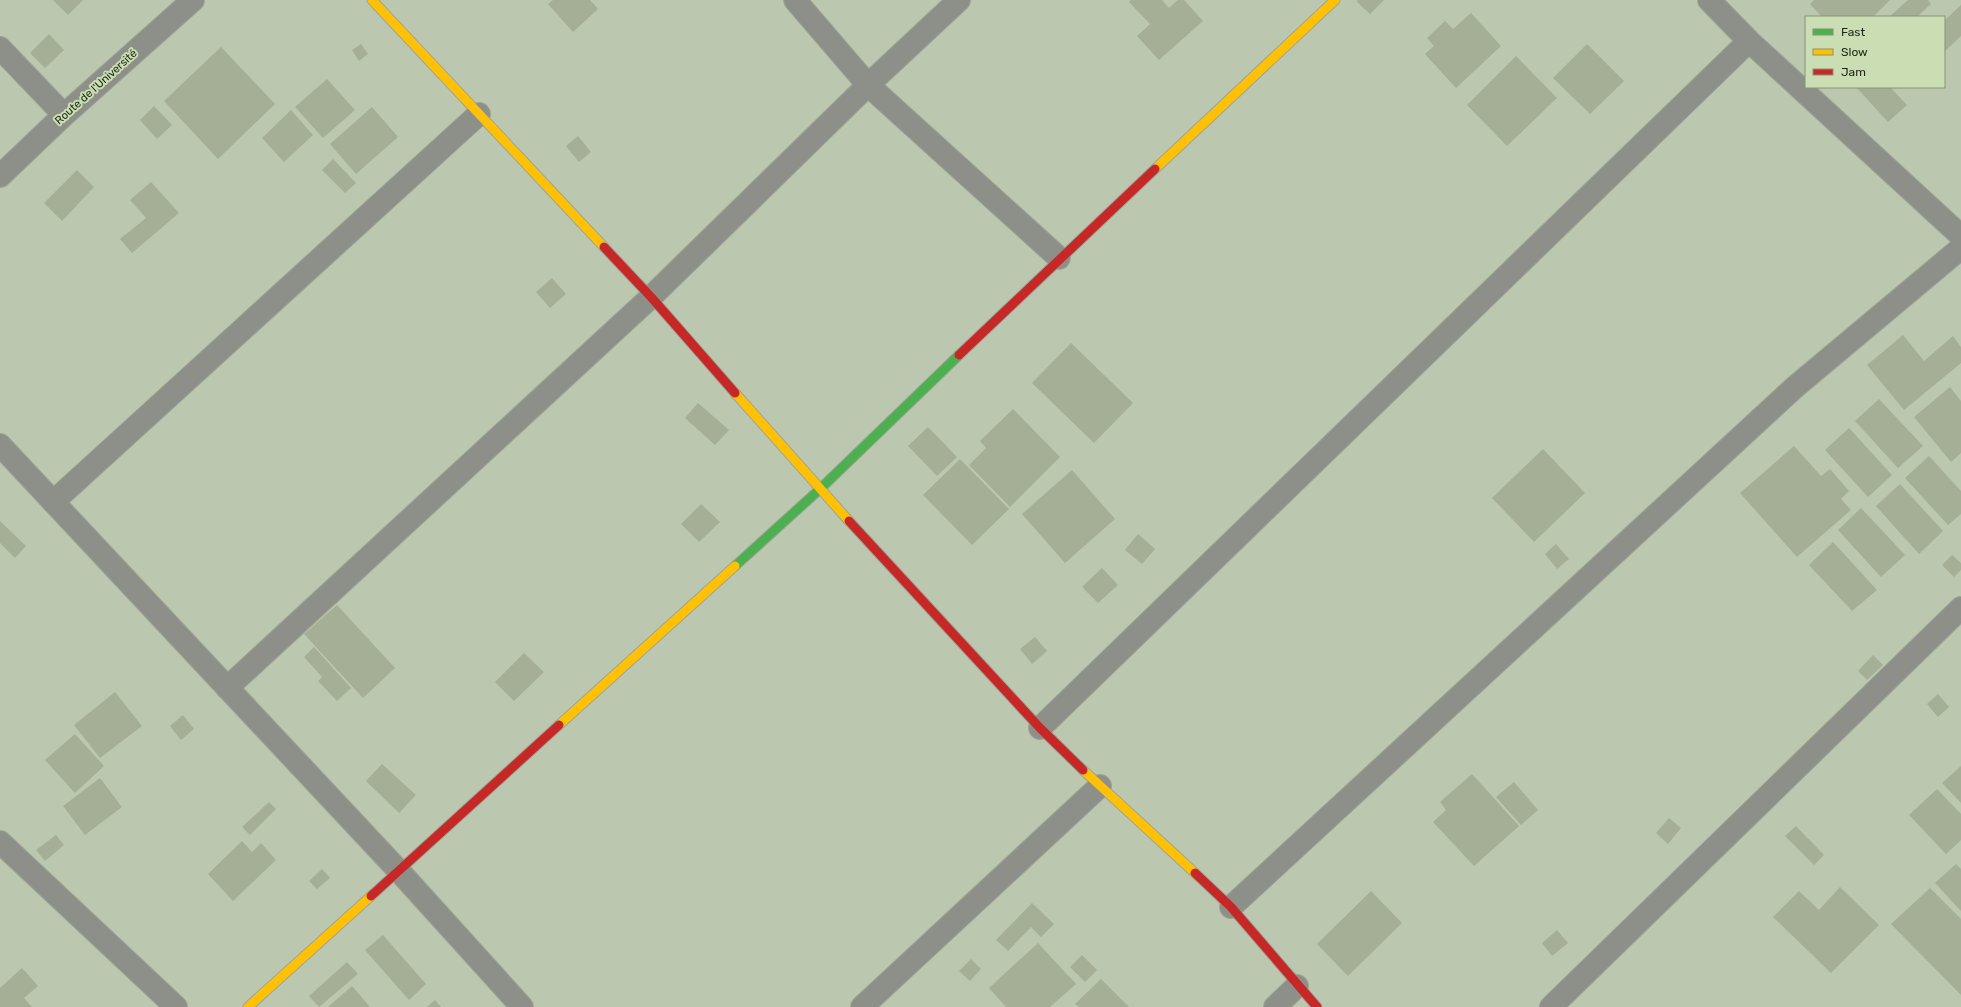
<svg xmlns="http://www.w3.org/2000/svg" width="1961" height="1007" font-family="Rubik,sans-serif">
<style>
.building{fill:#a4af96}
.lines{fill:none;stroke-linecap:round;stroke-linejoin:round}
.street-casing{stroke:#9da593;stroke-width:24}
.fast-casing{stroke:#9da593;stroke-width:11}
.slow-casing{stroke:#9da593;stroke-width:11}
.jam-casing{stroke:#9da593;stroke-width:11}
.street{stroke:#8c9088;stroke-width:22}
.fast{stroke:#4caf50;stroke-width:9}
.slow{stroke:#ffc107;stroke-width:9}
.jam{stroke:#c62828;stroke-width:9}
.labels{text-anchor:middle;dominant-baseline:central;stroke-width:4;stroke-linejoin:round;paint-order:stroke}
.street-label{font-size:11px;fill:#1f2617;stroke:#caddb3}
</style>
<rect width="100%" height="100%" fill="#bcc7b0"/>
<!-- building -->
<path class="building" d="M53 0H83L68 15Z
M553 0H590L598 9 573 32 548 4Z
M1131 0H1162L1169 8 1178 0H1184L1203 21 1159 60 1137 36 1150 24 1129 2Z
M1358 0H1384L1370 14 1357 2Z
M1814 0H1890L1873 17H1822L1810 4Z
M1908 0H1928L1931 4 1917 17H1889Z
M1961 5V36L1944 52V21Z
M1471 13 1501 46 1456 88 1425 54 1434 46 1427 38 1445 21 1453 29Z
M49 34 64 50 45 68 30 53Z
M361 44 368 54 359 61 352 50Z
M1587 44 1624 81 1590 114 1553 78Z
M221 47 275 104 218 159 164 101Z
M1516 56 1557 98 1507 146 1467 105Z
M327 79 355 110 323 138 295 107Z
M1890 87 1907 105 1888 122 1857 88Z
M154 106 172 125 157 139 140 120Z
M372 107 398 137 356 174 330 144Z
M291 110 313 135 284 162 262 138Z
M578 136 591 152 579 162 566 146Z
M333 159 356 183 345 193 322 170Z
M77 170 94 187 62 221 44 203Z
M151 182 179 213 132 253 120 239 146 218 130 200Z
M552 278 566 294 550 308 536 292Z
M1903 335 1924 361 1953 336 1961 347V363L1904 410 1867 365Z
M1071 343 1133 403 1094 443 1032 383Z
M1950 387 1961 401V453L1951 462 1914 417Z
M1879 399 1923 446 1898 468 1855 421Z
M698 403 729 430 715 445 685 418Z
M1013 409 1060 457 1010 507 969 465 986 448 980 441Z
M928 427 957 457 937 476 908 446Z
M1849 428 1892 475 1868 497 1825 450Z
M1794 446 1821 476 1830 469 1849 491 1841 499 1851 510 1797 557 1740 493Z
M1543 449 1585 493 1534 542 1492 498Z
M1929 456 1961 491V514L1948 525 1905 478Z
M960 459 1009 509 972 545 923 495Z
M1072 470 1115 519 1065 563 1022 514Z
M1900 484 1943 531 1919 554 1876 506Z
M701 504 720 522 699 542 681 524Z
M1861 508 1905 555 1881 577 1838 530Z
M0 521 26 546 15 558 0 543Z
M1138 534 1155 549 1142 564 1125 550Z
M1833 542 1877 590 1852 611 1809 565Z
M1556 544 1569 559 1557 569 1545 554Z
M1952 555 1961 563V570L1954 577 1942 565Z
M1102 568 1118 585 1098 603 1082 587Z
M337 605 395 668 363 698 304 634Z
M1035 637 1047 651 1032 664 1020 649Z
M314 647 351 688 337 701 318 681 322 677 304 657Z
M524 653 544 672 514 701 495 682Z
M1873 655 1883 665 1867 680 1858 671Z
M115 692 142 726 100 758 74 725Z
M1938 694 1949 707 1938 717 1927 704Z
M183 715 194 729 181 740 170 726Z
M75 734 104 766 75 793 45 760Z
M382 764 416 795 399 813 366 781Z
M1961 766V803L1942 783Z
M1472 774 1519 826 1474 866 1433 822 1446 810 1440 802Z
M100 778 122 807 85 835 63 806Z
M1514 782 1538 810 1521 825 1496 797Z
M1937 789 1961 814V840L1946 854 1909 815Z
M269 802 276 809 250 835 242 827Z
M1669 818 1681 828 1668 844 1656 833Z
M1796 826 1824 855 1814 865 1785 836Z
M56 835 64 845 45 861 36 850Z
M242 841 252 852 261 843 276 860 233 901 208 874Z
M1956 864 1961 869V911L1935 883Z
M322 869 330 878 317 889 309 881Z
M1840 887 1879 925 1831 973 1773 917 1799 891 1819 910Z
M1930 888 1961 919V995L1891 924Z
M1371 891 1402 923 1348 976 1317 944Z
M1032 903 1054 924 1041 937 1031 927 1008 951 996 940Z
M1557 930 1568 943 1552 956 1542 943Z
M383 935 426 984 409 1000 365 950Z
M1038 943 1076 984 1050 1007H1006L989 988Z
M1082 955 1097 970 1085 982 1070 967Z
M971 959 981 969 970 981 959 971Z
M347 962 358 974 319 1007 309 996Z
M22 968 38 986 24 998 32 1007H0V988Z
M1101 979 1129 1007H1079L1075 1004Z
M352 986 370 1007H328Z
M435 1000 441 1007H427Z"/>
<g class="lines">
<defs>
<path id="street" d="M795 0 868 85 1059 258
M1709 0 1749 41 1961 236
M0 48 64 115
M0 176 64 115 193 0
M0 445 398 870 522 1007
M53 502 479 114
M227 688 651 297 868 85 959 0
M1040 728 1749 41
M0 842 176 1007
M1231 907 1795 387 1961 248
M862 1007 1100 786
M1275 1007 1297 986
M1551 1007 1961 608"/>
<path id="fast" d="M735 566 820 489 959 355"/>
<path id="slow" d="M372 0 604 247
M1155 169 1335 0
M735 393 849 521
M559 725 735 566
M1083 770 1195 873
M248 1007 371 896"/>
<path id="jam" d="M604 247 651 297 735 393
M959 355 1155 169
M849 521 1040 728 1083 770
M1195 873 1231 907 1317 1007
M371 896 559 725"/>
</defs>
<!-- street casing -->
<use href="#street" class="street-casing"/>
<!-- fast casing -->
<use href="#fast" class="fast-casing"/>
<!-- slow casing -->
<use href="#slow" class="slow-casing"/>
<!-- jam casing -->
<use href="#jam" class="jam-casing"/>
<!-- street -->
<use href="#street" class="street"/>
<!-- fast -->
<use href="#fast" class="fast"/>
<!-- slow -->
<use href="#slow" class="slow"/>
<!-- jam -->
<use href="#jam" class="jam"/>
</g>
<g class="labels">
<!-- street labels -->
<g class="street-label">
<text transform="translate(96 87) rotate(-42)">Route de l'Université</text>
</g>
</g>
<!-- legend -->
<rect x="1805" y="16" width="140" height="72" fill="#caddb3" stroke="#869475"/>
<rect x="1813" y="29" width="20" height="6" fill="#4caf50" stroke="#869475"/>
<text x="1841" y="36" font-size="12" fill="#1f2617">Fast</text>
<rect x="1813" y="49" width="20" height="6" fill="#ffc107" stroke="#869475"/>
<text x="1841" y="56" font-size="12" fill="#1f2617">Slow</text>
<rect x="1813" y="69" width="20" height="6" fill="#c62828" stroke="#869475"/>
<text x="1841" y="76" font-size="12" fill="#1f2617">Jam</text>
</svg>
